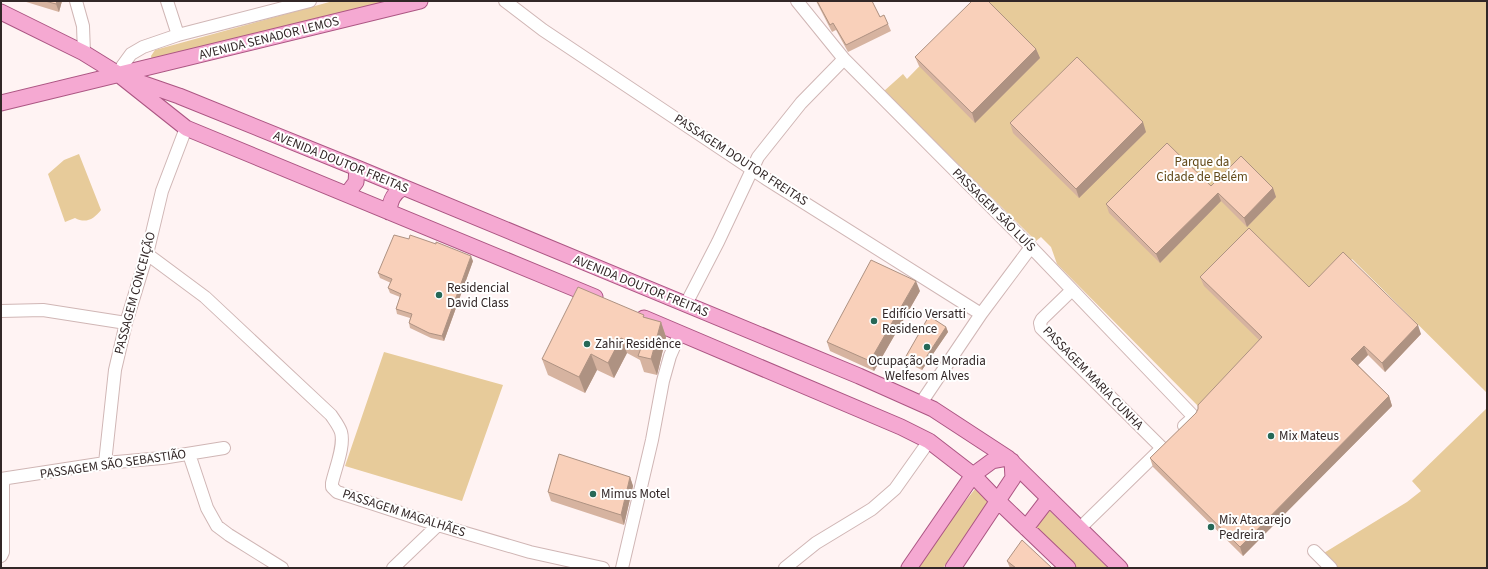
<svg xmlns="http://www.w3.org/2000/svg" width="1488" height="569" font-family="'Source Sans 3',sans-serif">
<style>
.green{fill:#e7cb9a}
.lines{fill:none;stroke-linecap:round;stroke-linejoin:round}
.minor-casing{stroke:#d0b6b5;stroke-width:14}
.major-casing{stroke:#ac5683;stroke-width:17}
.minor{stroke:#fff;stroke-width:12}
.major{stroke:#f5a9d2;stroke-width:15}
.wall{fill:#d6b3a0}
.shaded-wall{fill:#ae9282}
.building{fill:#f9d0ba;stroke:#ae9282}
.poi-dot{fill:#266857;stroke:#fff;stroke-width:1.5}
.labels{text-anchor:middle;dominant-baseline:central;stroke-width:4;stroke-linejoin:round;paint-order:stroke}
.street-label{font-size:13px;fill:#322727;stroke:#fff}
.park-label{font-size:13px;fill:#624918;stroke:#fff}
.poi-label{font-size:13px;fill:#322727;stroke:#fff;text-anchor:start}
</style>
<rect width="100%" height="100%" fill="#fff3f3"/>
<!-- green -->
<path class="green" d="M333 1H402L152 62 151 56 155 50Z
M983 1H1487V393L1352 259 1248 363 1203 411 1057 264 1051 247 1041 237 1036 241 884 91 903 74 907 79Z
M79 154 101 210C94 219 86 224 75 218L65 222 48 174 64 160Z
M384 352 503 385 462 501 345 466Z
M1487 408V568H1330L1319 556 1407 502 1421 491 1412 481Z
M975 489 989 502 943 568H919L922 556Z
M1048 509 1108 568H1074L1031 528Z"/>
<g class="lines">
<defs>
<path id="minor" d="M76 1 83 26 84 53
M167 1 178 35
M505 1 543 30 765 178 981 314
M797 1 844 59 1031 247 1194 417 1184 426
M118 74 123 65 131 54 143 47 178 35 310 1
M147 254 205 297 331 415C335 421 339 426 341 432 345 446 335 469 332 483V487L337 492 438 525 530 552 603 568
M1072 290 1042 319 1040 323 1041 328 1162 448
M686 304 718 242 758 157 801 103 844 59
M1 311 43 310 126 323
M921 403 981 314 1031 247
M189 454 207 508 217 526 229 535 282 568
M105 463 115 370 126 323 147 254 162 191 186 128
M1 479 105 463 162 458 224 448
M1080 528 1162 448
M1314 551 1331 568
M1 556 3 552V479
M393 568 438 525
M622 568 652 440 663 381 670 356 680 333
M785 568 816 543 872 509 895 489 929 441"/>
<path id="major" d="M1 12 84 53 118 74 186 128 595 297
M130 79 179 96 357 168 859 376 933 409 1008 458 1120 568
M1 103 420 1
M347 194 356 182 357 168
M389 212C390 201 393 193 403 188
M644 318 901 427 929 441 973 475 998 501 1068 568
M1026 528 1049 498
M909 568 973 475 992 461 1008 458
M953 568 1013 478 1012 461"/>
</defs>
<!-- minor casing -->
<use href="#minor" class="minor-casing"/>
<!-- major casing -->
<use href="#major" class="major-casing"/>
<!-- minor -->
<use href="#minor" class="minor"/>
<!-- major -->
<use href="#major" class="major"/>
</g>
<!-- wall -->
<path class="wall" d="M23 1H62L59 12Z
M816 1H872L880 17 888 24 891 31 848 52 836 30 832 32Z
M1036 49 1040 58 975 123 919 66 915 57Z
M1010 123 1146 132 1079 198 1013 133Z
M1211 186 1273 188 1276 197 1247 227 1221 201 1160 263 1109 213 1106 204Z
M473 261 444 341 431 338 410 328 409 323 410 318 397 314 396 309 400 297 390 293 388 288 391 283 380 278 378 273Z
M1200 277 1309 287 1421 334 1385 372 1368 355 1358 365 1389 396 1392 406 1243 556 1153 467 1150 458 1196 413 1259 340 1204 286Z
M920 291 874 371 830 351 827 342Z
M645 317 661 322 666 337 657 375 644 372 640 360 627 353 614 378 597 370 585 393 548 375 542 359Z
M946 327 948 332 922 370 907 363 905 358Z
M630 477 633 486 624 525 551 501 548 492Z
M1007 561 1052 568H1010Z"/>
<!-- shaded-wall -->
<path class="shaded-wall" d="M57 1H62L59 12 56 4Z
M1036 49 1040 58 975 123 972 113Z
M1143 122 1146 132 1079 198 1076 189Z
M1273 188 1276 197 1247 227 1244 218Z
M1218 193 1221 201 1160 263 1156 254Z
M471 256 473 261 444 341 442 336Z
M916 281 920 291 874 371 870 361Z
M661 322 666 337 657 375 651 359Z
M1418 325 1421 334 1385 372 1382 363Z
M946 327 948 332 922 370 921 365Z
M621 338 627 353 614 378 608 363Z
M1364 346 1368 355 1355 368 1351 359Z
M591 354 597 370 585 393 579 377Z
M1389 396 1392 406 1243 556 1240 547Z
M630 477 633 486 624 525 621 515Z"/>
<!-- building -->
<path class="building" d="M45 1H57L56 4Z
M817 1H872L880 17 884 15 888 24 846 45 833 23 830 25Z
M972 1H988L1036 49 972 113 915 57Z
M1077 57 1143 122 1076 189 1010 123Z
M1167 143 1211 186 1241 156 1273 188 1244 218 1218 193 1156 254 1106 204Z
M1249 228 1309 287 1343 252 1418 325 1382 363 1364 346 1351 359 1389 396 1240 547 1150 458 1196 413 1198 409V405L1262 337 1200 277Z
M394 235 409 239 410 235 436 244V242L471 256 442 336 429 333 409 323 412 314 396 309 401 294 388 288 392 279 378 273Z
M871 260 916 281 870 361 827 342Z
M578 287 644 315 643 317 661 322 651 359 638 356 641 348 621 338 608 363 591 354 579 377 542 359Z
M929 316 946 327 921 365 905 358Z
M559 454 630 477 621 515 548 492Z
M1022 540 1052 568H1016L1007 561Z"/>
<!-- markers -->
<g class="poi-dot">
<circle cx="439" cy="295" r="4"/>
<circle cx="874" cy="321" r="4"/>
<circle cx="587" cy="344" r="4"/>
<circle cx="927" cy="347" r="4"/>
<circle cx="1271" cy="436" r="4"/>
<circle cx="593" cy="494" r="4"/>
<circle cx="1211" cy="527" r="4"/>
</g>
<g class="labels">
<!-- street labels -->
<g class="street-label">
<text transform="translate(269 38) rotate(-14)">AVENIDA SENADOR LEMOS</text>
<text transform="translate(741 160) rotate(33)">PASSAGEM DOUTOR FREITAS</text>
<text transform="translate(341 162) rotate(22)">AVENIDA DOUTOR FREITAS</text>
<text transform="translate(994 210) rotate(45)">PASSAGEM SÃO LUÍS</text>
<text transform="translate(641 286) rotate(22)">AVENIDA DOUTOR FREITAS</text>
<text transform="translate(135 293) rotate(-75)">PASSAGEM CONCEIÇÃO</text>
<text transform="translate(1093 378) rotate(46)">PASSAGEM MARIA CUNHA</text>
<text transform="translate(113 464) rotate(-8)">PASSAGEM SÃO SEBASTIÃO</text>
<text transform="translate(404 513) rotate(18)">PASSAGEM MAGALHÃES</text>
</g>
<!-- park labels -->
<g class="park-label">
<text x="1202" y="162">Parque da<tspan x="1202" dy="15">Cidade de Belém</tspan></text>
</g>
<!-- poi labels -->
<g class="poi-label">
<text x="447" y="288">Residencial<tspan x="447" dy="15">David Class</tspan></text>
<text x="882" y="314">Edifício Versatti<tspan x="882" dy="15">Residence</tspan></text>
<text x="595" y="344">Zahir Residênce</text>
<text x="927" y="361" text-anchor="middle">Ocupação de Moradia<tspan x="927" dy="15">Welfesom Alves</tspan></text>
<text x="1279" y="436">Mix Mateus</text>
<text x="601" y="494">Mimus Motel</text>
<text x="1219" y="520">Mix Atacarejo<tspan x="1219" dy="15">Pedreira</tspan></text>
</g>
</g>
<!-- border -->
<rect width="1488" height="569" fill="none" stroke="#322727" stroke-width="4"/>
</svg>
